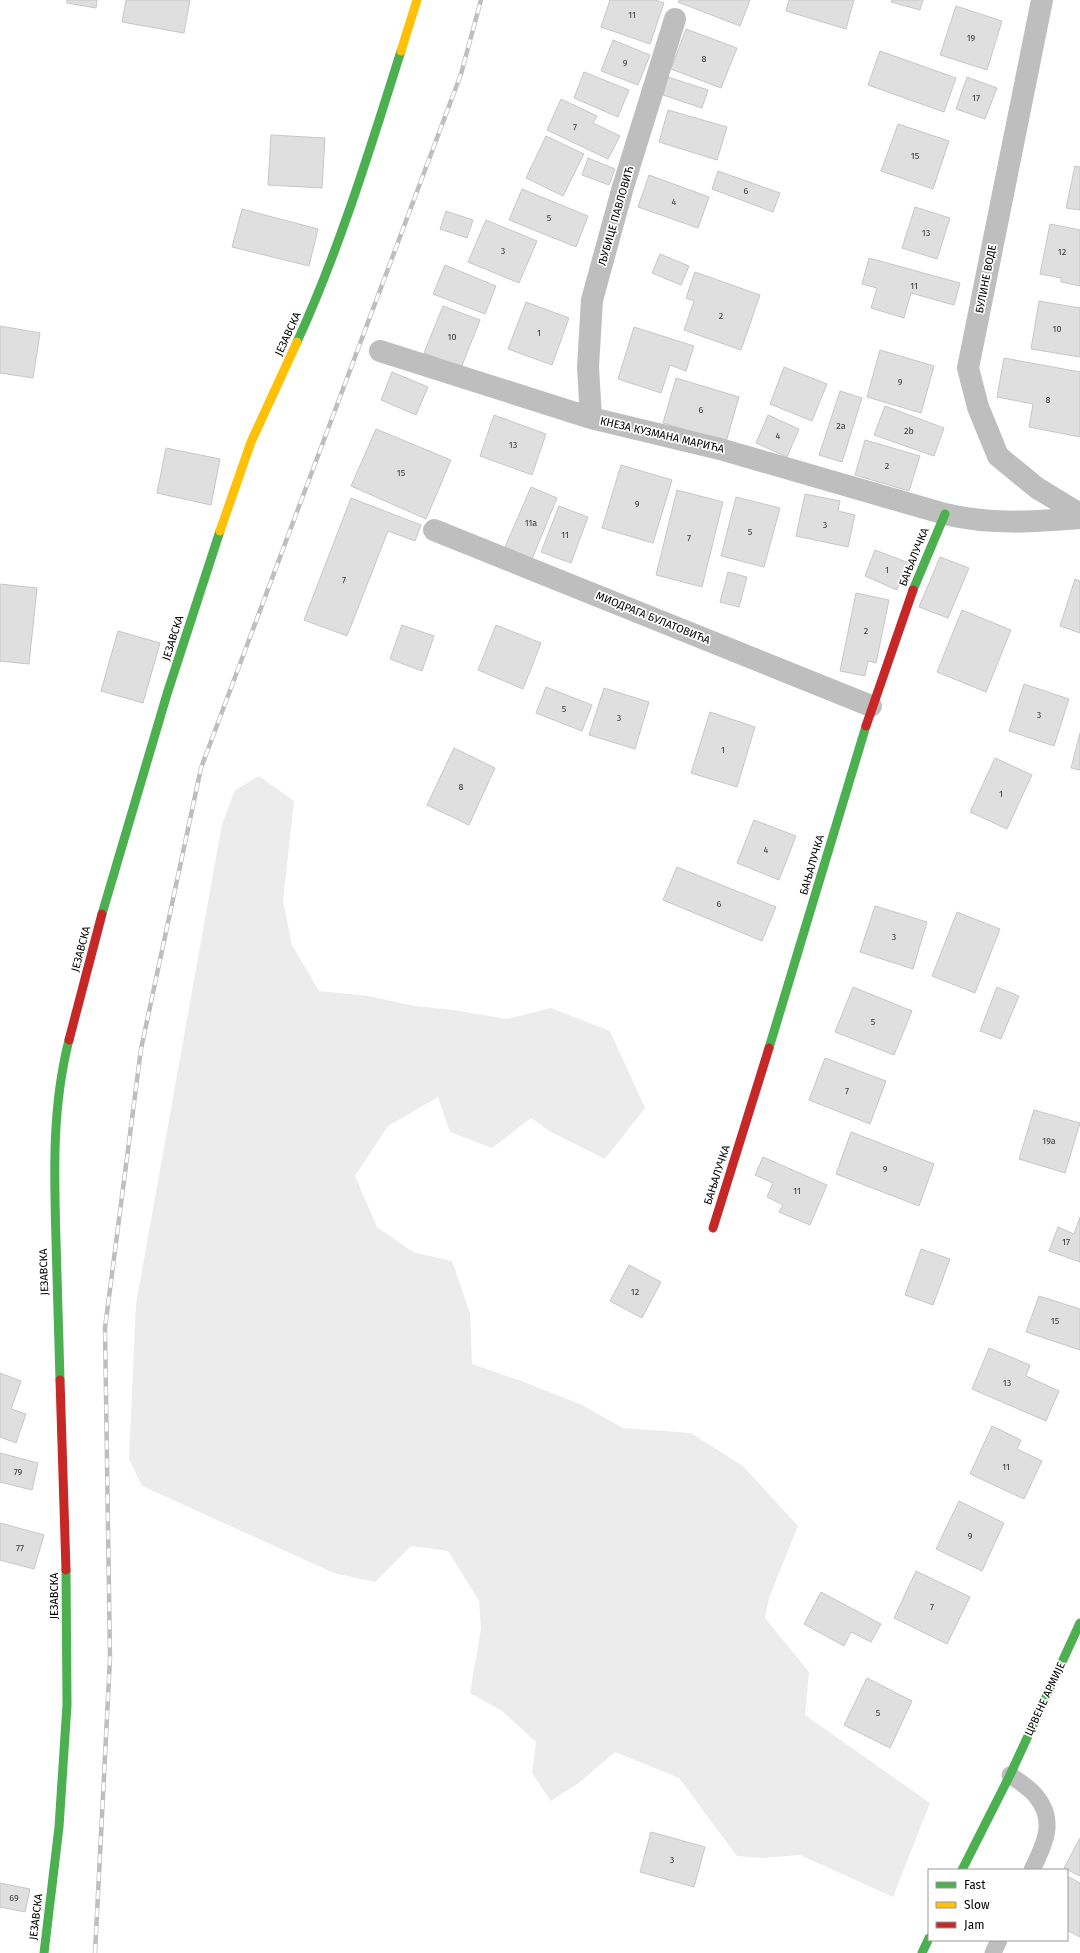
<svg xmlns="http://www.w3.org/2000/svg" width="1080" height="1953" font-family="'Fira Sans',sans-serif">
<style>
.green{fill:#ececec}
.building{fill:#dfdfdf;stroke:#c7c7c7}
.lines{fill:none;stroke-linecap:round;stroke-linejoin:round}
.lane{stroke:#bebebe;stroke-width:17}
.street{stroke:#bebebe;stroke-width:22}
.fast{stroke:#4caf50;stroke-width:9}
.slow{stroke:#ffc107;stroke-width:9}
.jam{stroke:#c62828;stroke-width:9}
.rail-casing{stroke:#bebebe;stroke-width:4.5}
.rail{stroke:#fff;stroke-width:3;stroke-dasharray:9;stroke-linecap:butt}
.labels{text-anchor:middle;dominant-baseline:central;stroke-width:3.5;stroke-linejoin:round;paint-order:stroke}
.number-label{font-size:9px;fill:#383838}
.street-label{font-size:11px;fill:#000;stroke:#fff}
</style>
<rect width="100%" height="100%" fill="#fff"/>
<!-- green -->
<path class="green" d="M259 776 294 801 283 901 292 945 319 991 368 996 415 1006 454 1010 507 1019 551 1008 610 1031 645 1108 605 1159 551 1132 531 1118 492 1148 450 1132 438 1097 388 1126 355 1176 377 1227 413 1252 452 1261 470 1313 472 1364 524 1382 580 1404 623 1428 691 1433 743 1466 798 1526 769 1598 765 1618 809 1672 805 1715 930 1803 893 1897 800 1855 762 1858 737 1856 679 1778 615 1752 580 1782 551 1801 532 1773 536 1742 502 1711 470 1693 481 1629 479 1601 448 1551 411 1546 375 1582 334 1573 142 1486 129 1459 136 1304 222 824 235 790Z"/>
<!-- building -->
<path class="building" d="M67 0H97L96 8 67 3Z
M126 0H190L184 33 122 22Z
M610 0H655L664 3 650 44 601 27Z
M679 0H750L740 26 678 2Z
M789 0H854L846 29 786 11Z
M892 0H923L920 10 891 2Z
M956 6 1002 21 987 70 940 55Z
M686 29 737 48 721 88 671 69Z
M613 40 650 55 638 85 601 71Z
M880 51 956 78 944 112 868 85Z
M584 72 629 90 618 117 574 98Z
M668 77 708 90 702 108 663 95Z
M967 77 997 88 985 119 956 109Z
M561 99 597 116 593 123 620 136 608 159 547 130Z
M668 110 727 127 717 160 659 142Z
M898 124 949 141 933 189 881 171Z
M271 135 325 138 322 188 268 185Z
M546 136 584 154 563 196 526 178Z
M588 158 615 169 609 185 582 175Z
M1075 166 1080 167V210L1066 208Z
M718 171 780 193 773 212 712 189Z
M649 175 709 197 698 228 638 207Z
M522 189 588 216 576 247 509 220Z
M915 207 950 218 937 259 902 248Z
M242 209 318 229 309 266 232 247Z
M446 211 473 220 467 238 440 229Z
M486 220 537 241 519 283 468 262Z
M1050 224 1080 230V286L1061 282V278L1040 274Z
M660 254 689 266 681 285 652 273Z
M869 258 960 283 954 305 911 293 904 318 871 308 877 288 862 284Z
M445 265 496 286 485 314 433 294Z
M695 272 760 295 741 350 684 330 694 301 686 298Z
M1039 301 1080 308V357L1031 349Z
M526 302 569 318 552 365 508 349Z
M443 306 480 320 461 368 424 353Z
M0 326 40 333 33 378 0 373Z
M634 327 694 346 686 371 670 365 661 393 618 379Z
M880 350 934 366 921 413 867 397Z
M1004 358 1080 372V437L1029 427 1033 404 997 397Z
M784 367 827 384 812 421 770 404Z
M392 372 428 387 416 415 381 400Z
M676 378 739 397 726 442 663 423Z
M840 391 862 398 842 462 819 455Z
M885 406 944 428 934 456 874 435Z
M494 415 546 434 532 475 480 456Z
M768 415 799 429 787 457 756 443Z
M376 429 451 460 426 519 351 486Z
M865 440 920 456 909 491 855 475Z
M166 448 220 459 211 505 157 493Z
M621 465 672 480 653 543 602 528Z
M531 487 557 498 532 559 505 547Z
M677 490 723 502 702 587 656 575Z
M805 494 840 501 838 511 855 515 848 547 796 536Z
M736 497 780 508 764 567 721 556Z
M351 498 421 525 415 541 388 531 347 636 304 620Z
M559 506 588 517 571 563 541 552Z
M875 550 909 563 897 590 865 576Z
M940 557 969 568 948 618 919 607Z
M728 572 747 577 739 607 720 602Z
M1075 579 1080 581V633L1060 626Z
M0 584 37 588 29 664 0 661Z
M856 593 889 600 876 663 868 661 865 676 840 671Z
M962 610 1011 630 986 692 937 672Z
M402 625 434 636 422 671 390 659Z
M496 625 541 643 523 689 478 670Z
M118 631 160 643 143 703 101 691Z
M1024 684 1069 699 1054 746 1009 731Z
M546 687 592 705 582 731 536 713Z
M604 688 649 702 635 749 589 735Z
M710 712 755 727 737 787 691 773Z
M1080 733V770L1071 768Z
M454 748 495 768 469 825 427 805Z
M995 758 1032 775 1007 829 970 812Z
M754 820 796 836 779 880 737 863Z
M677 867 776 907 762 941 663 900Z
M875 906 927 922 913 969 860 952Z
M957 912 1000 929 975 993 932 976Z
M853 987 912 1011 894 1055 835 1032Z
M997 987 1019 996 1001 1039 980 1031Z
M825 1058 886 1081 870 1124 809 1100Z
M1034 1110 1080 1123 1065 1173 1019 1159Z
M851 1132 934 1164 919 1206 836 1174Z
M763 1157 827 1185 810 1225 779 1212 783 1205 767 1197 773 1183 755 1175Z
M1080 1217V1262L1049 1251 1058 1227 1074 1234Z
M921 1249 950 1259 933 1305 905 1295Z
M629 1265 661 1282 642 1318 610 1301Z
M1039 1296 1080 1309V1350L1026 1332Z
M989 1348 1030 1365 1026 1376 1059 1391 1046 1421 972 1389Z
M0 1373 21 1381 11 1409 26 1414 16 1443 0 1437Z
M992 1426 1021 1440 1017 1449 1042 1461 1024 1499 970 1474Z
M0 1453 38 1463 32 1490 0 1482Z
M959 1501 1004 1523 982 1571 936 1549Z
M0 1523 44 1535 34 1569 0 1560Z
M916 1571 970 1597 947 1644 894 1618Z
M821 1592 881 1624 871 1642 851 1632 844 1646 804 1624Z
M867 1678 912 1701 890 1748 844 1725Z
M651 1832 705 1847 694 1887 640 1872Z
M1080 1838V1876L1064 1868Z
M1067 1876 1080 1883V1937L1067 1930Z
M0 1883 30 1889 25 1912 0 1907Z"/>
<g class="lines">
<!-- lane -->
<path class="lane" d="M1010 1775C1018 1781 1030 1788 1036 1796 1057 1821 1044 1845 1032 1870
M993 1953 999 1940"/>
<!-- street -->
<path class="street" d="M1042 0 968 368 978 407 998 456 1037 488 1080 514
M380 351 591 418 720 449 945 514C992 525 1033 522 1080 518
M591 418 588 367 592 300 623 187 675 19
M434 530 871 706"/>
<!-- fast -->
<path class="fast" d="M297 342C340 248 370 149 401 51
M913 590 945 514
M102 914 167 694 220 531
M769 1048 866 726
M60 1380C59 1334 57 1287 56 1240 54 1173 52 1106 69 1040
M962 1870 1010 1775 1080 1623
M44 1953 59 1827 67 1705 66 1570
M922 1953 929 1938"/>
<!-- slow -->
<path class="slow" d="M401 51 417 0
M220 531 251 442 297 342"/>
<!-- jam -->
<path class="jam" d="M866 726 913 590
M69 1040 102 914
M713 1228 769 1048
M60 1380 66 1570"/>
<defs>
<path id="rail" d="M95 1953 110 1658 105 1328 141 1049 201 768 461 74 481 0"/>
</defs>
<!-- rail casing -->
<use href="#rail" class="rail-casing"/>
<!-- rail -->
<use href="#rail" class="rail"/>
</g>
<g class="labels">
<!-- number labels -->
<g class="number-label">
<text x="632" y="15">11</text>
<text x="971" y="38">19</text>
<text x="704" y="59">8</text>
<text x="625" y="63">9</text>
<text x="976" y="98">17</text>
<text x="575" y="127">7</text>
<text x="915" y="156">15</text>
<text x="746" y="191">6</text>
<text x="674" y="202">4</text>
<text x="549" y="218">5</text>
<text x="926" y="233">13</text>
<text x="503" y="251">3</text>
<text x="1062" y="252">12</text>
<text x="914" y="286">11</text>
<text x="721" y="316">2</text>
<text x="1057" y="329">10</text>
<text x="539" y="333">1</text>
<text x="452" y="337">10</text>
<text x="900" y="382">9</text>
<text x="1048" y="400">8</text>
<text x="701" y="410">6</text>
<text x="841" y="426">2a</text>
<text x="909" y="431">2b</text>
<text x="778" y="436">4</text>
<text x="513" y="445">13</text>
<text x="887" y="466">2</text>
<text x="401" y="473">15</text>
<text x="637" y="504">9</text>
<text x="531" y="523">11a</text>
<text x="825" y="525">3</text>
<text x="750" y="532">5</text>
<text x="565" y="535">11</text>
<text x="689" y="538">7</text>
<text x="887" y="570">1</text>
<text x="344" y="580">7</text>
<text x="866" y="631">2</text>
<text x="564" y="709">5</text>
<text x="1039" y="715">3</text>
<text x="619" y="718">3</text>
<text x="723" y="750">1</text>
<text x="461" y="787">8</text>
<text x="1001" y="794">1</text>
<text x="766" y="850">4</text>
<text x="719" y="904">6</text>
<text x="894" y="937">3</text>
<text x="873" y="1022">5</text>
<text x="847" y="1091">7</text>
<text x="1049" y="1141">19a</text>
<text x="885" y="1169">9</text>
<text x="797" y="1191">11</text>
<text x="1066" y="1242">17</text>
<text x="635" y="1292">12</text>
<text x="1055" y="1321">15</text>
<text x="1007" y="1383">13</text>
<text x="1006" y="1467">11</text>
<text x="18" y="1472">79</text>
<text x="970" y="1536">9</text>
<text x="20" y="1548">77</text>
<text x="932" y="1607">7</text>
<text x="878" y="1713">5</text>
<text x="672" y="1860">3</text>
<text x="14" y="1898">69</text>
</g>
<!-- street labels -->
<g class="street-label">
<text transform="translate(616 216) rotate(-74)">ЉУБИЦЕ ПАВЛОВИЋ</text>
<text transform="translate(986 279) rotate(-79)">БУЛИНЕ ВОДЕ</text>
<text transform="translate(288 334) rotate(-65)">ЈЕЗАВСКА</text>
<text transform="translate(662 435) rotate(13)">КНЕЗА КУЗМАНА МАРИЋА</text>
<text transform="translate(914 557) rotate(-68)">БАЊАЛУЧКА</text>
<text transform="translate(653 618) rotate(22)">МИОДРАГА БУЛАТОВИЋА</text>
<text transform="translate(173 638) rotate(-72)">ЈЕЗАВСКА</text>
<text transform="translate(812 865) rotate(-74)">БАЊАЛУЧКА</text>
<text transform="translate(81 949) rotate(-75)">ЈЕЗАВСКА</text>
<text transform="translate(717 1175) rotate(-72)">БАЊАЛУЧКА</text>
<text transform="translate(44 1272) rotate(-92)">ЈЕЗАВСКА</text>
<text transform="translate(54 1596) rotate(-90)">ЈЕЗАВСКА</text>
<text transform="translate(1045 1699) rotate(-65)">ЦРВЕНЕ АРМИЈЕ</text>
<text transform="translate(36 1917) rotate(-83)">ЈЕЗАВСКА</text>
</g>
</g>
<!-- legend -->
<rect x="928" y="1869" width="140" height="72" fill="#ffffff" stroke="#999999"/>
<rect x="936" y="1882" width="20" height="6" fill="#4caf50" stroke="#999999"/>
<text x="964" y="1889" font-size="12" fill="#000000">Fast</text>
<rect x="936" y="1902" width="20" height="6" fill="#ffc107" stroke="#999999"/>
<text x="964" y="1909" font-size="12" fill="#000000">Slow</text>
<rect x="936" y="1922" width="20" height="6" fill="#c62828" stroke="#999999"/>
<text x="964" y="1929" font-size="12" fill="#000000">Jam</text>
</svg>
